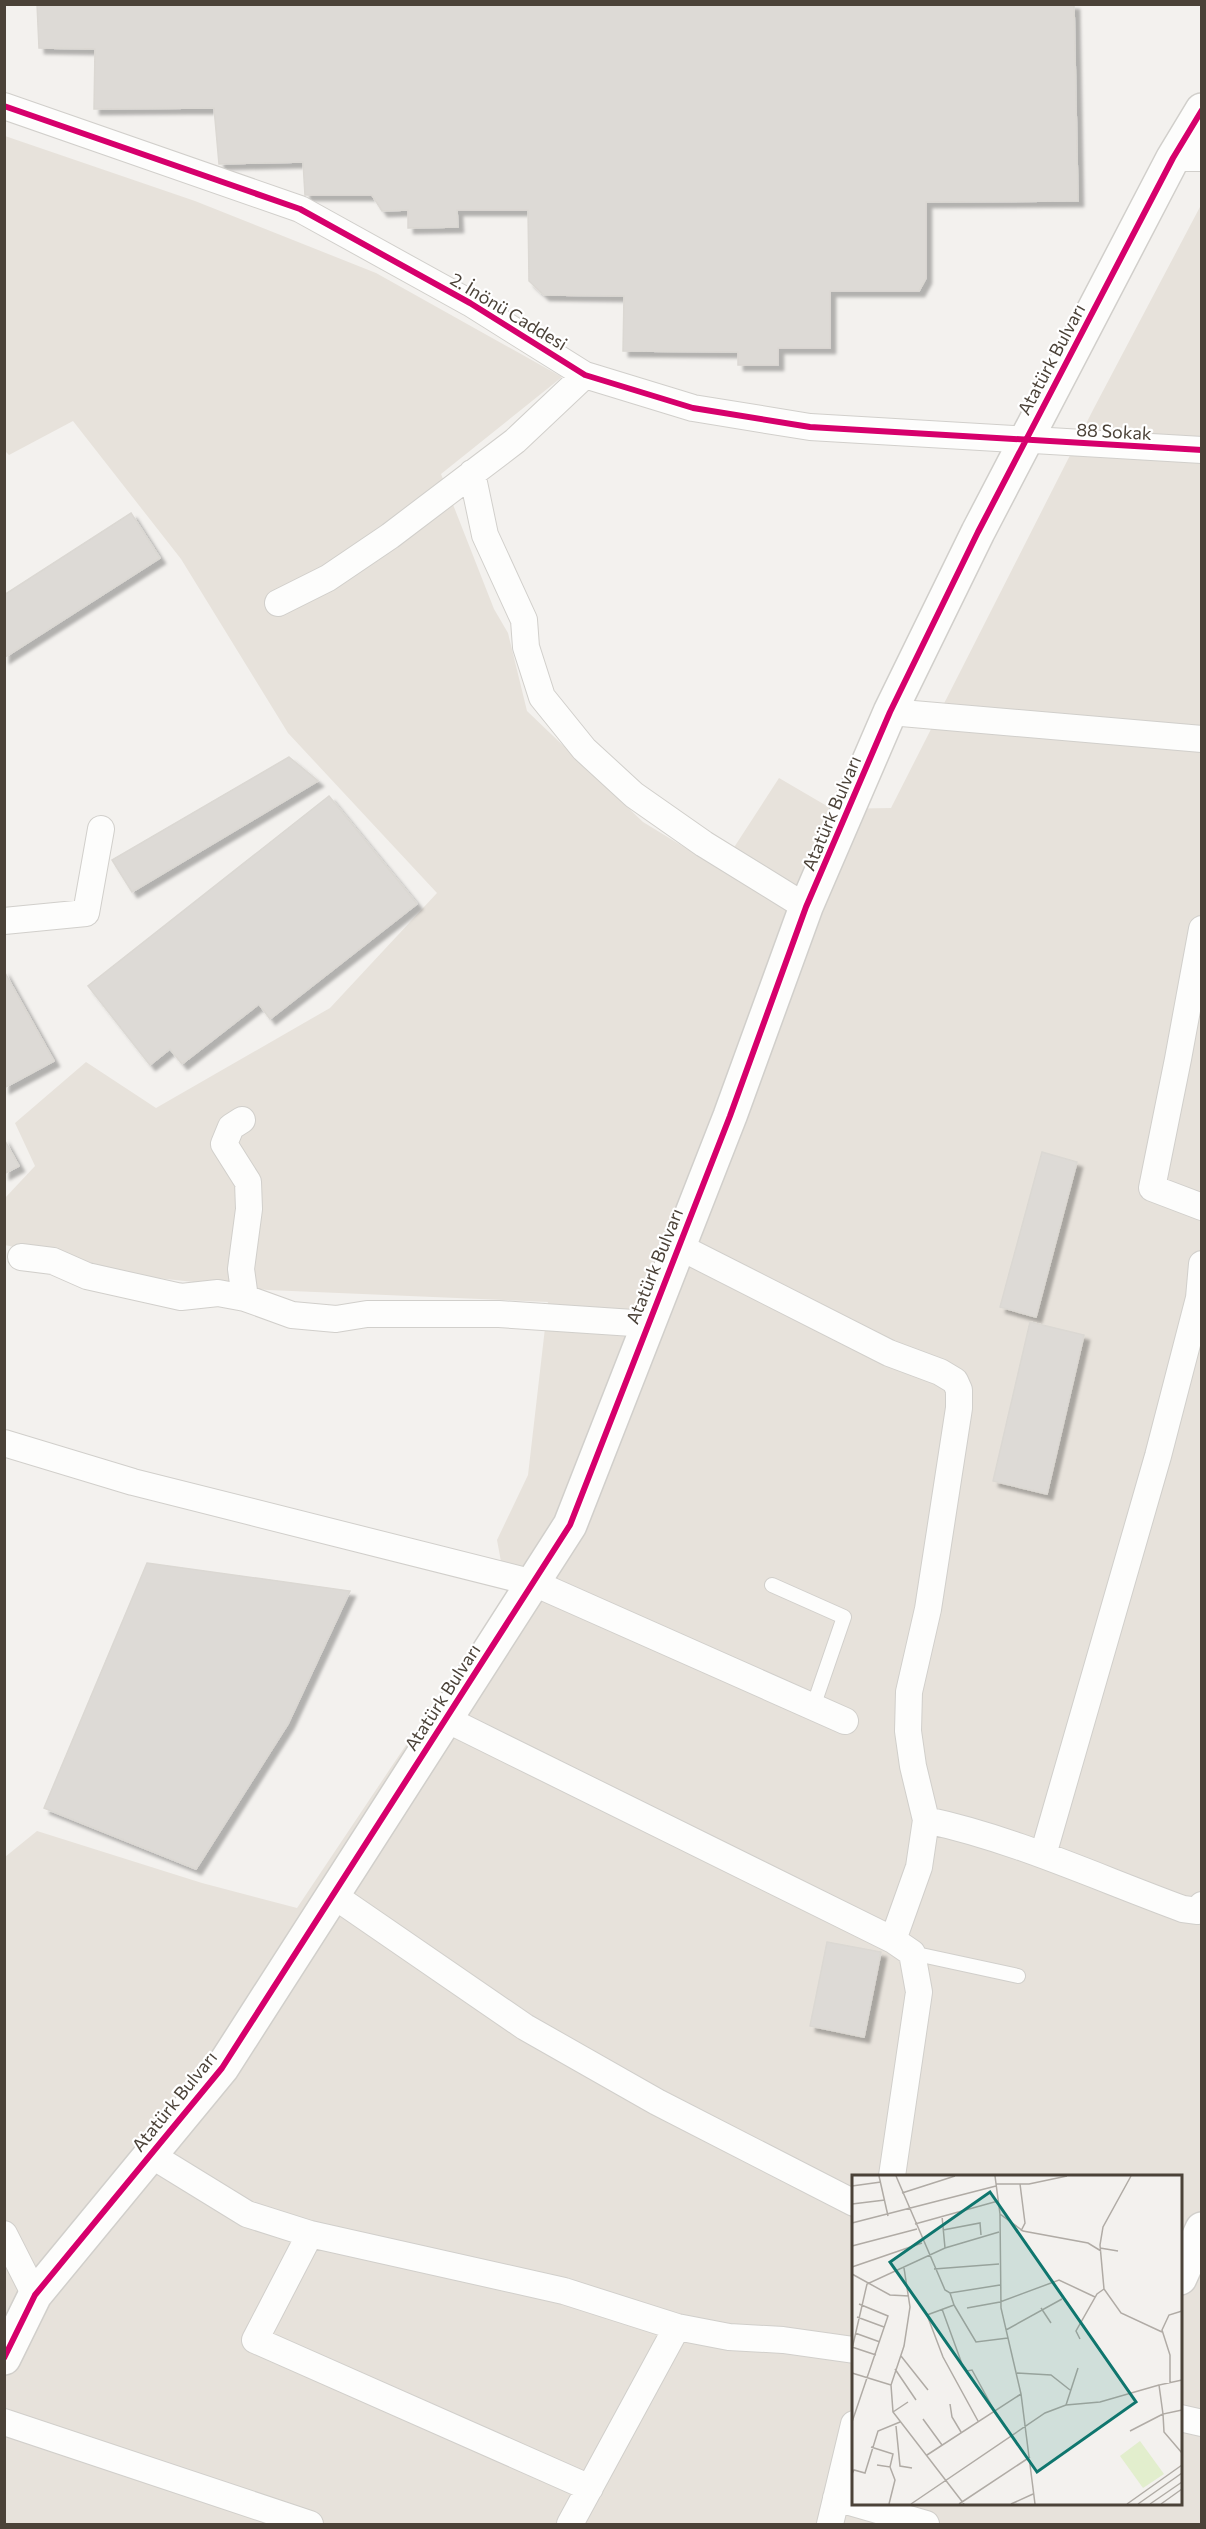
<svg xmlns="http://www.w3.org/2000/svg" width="1206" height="2529" font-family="Commissioner,sans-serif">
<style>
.residential{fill:#e7e2db;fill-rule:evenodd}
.building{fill:#dddad6;stroke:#dbd8d3;stroke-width:1.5;filter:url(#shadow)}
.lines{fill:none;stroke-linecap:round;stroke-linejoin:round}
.service-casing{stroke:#d1cfcb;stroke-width:16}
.minor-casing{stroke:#d1cfcb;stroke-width:28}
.tertiary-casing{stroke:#d1cfcb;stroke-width:36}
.service{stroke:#fdfdfc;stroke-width:14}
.minor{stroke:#fdfdfc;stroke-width:26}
.tertiary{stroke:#fdfdfc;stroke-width:33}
.cycleway-casing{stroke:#fff;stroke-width:10}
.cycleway{stroke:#d6006c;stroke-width:6}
.labels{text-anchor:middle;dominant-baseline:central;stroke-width:4.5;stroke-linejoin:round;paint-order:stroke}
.street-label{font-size:18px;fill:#4b4238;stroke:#fff}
.inset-road{fill:none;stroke:#b0aba5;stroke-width:1.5}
.view{fill:#0f766e;fill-opacity:0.15;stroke:#0f766e;stroke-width:3}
.inset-edge{fill:none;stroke:#4b4238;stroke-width:3}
</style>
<defs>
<filter id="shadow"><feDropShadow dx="5.5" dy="5.5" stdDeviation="1.5" flood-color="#0004"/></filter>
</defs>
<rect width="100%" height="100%" fill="#f3f1ee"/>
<!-- residential -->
<path class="residential" d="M5 136 195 201 376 273 562 377 441 474 494 609 508 633 527 711 643 822 720 869 779 778 832 809 891 808 1094 408 1201 205V2524H5V1857L37 1831 202 1883 297 1908 507 1594 497 1540 528 1475 548 1302 268 1290 157 1278 5 1245V1198L35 1166 15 1123 86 1062 156 1108 330 1008 437 893 288 733 181 559 73 421 9 455 5 451ZM854 2176H1180V2504H854Z"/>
<!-- building -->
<path class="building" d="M37 4H1074L1078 201 926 202V278L919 291H830V348H778V365H738V352L623 351 624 296 544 295 529 281 528 210H457L458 227 408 228V210L382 211 372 195H305L303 162 219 164 214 108 94 109 95 49 39 48Z
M131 513 160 558 4 658V595Z
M289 757 318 781 132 892 112 860Z
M329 796 417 904 270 1019 259 1004 182 1064 170 1049 150 1065 88 986Z
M4 971 54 1061 4 1088Z
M4 1139 19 1166 4 1174Z
M1042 1152 1077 1162 1036 1317 1000 1307Z
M1030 1322 1084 1335 1047 1494 993 1481Z
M147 1563 350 1591 288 1724 196 1869 44 1808Z
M827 1942 881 1952 864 2037 810 2026Z"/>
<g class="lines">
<defs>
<path id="service" d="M772 1585 844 1617 813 1707
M912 1953 1018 1976"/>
<path id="minor" d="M4 106 300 209 470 303 585 375 693 408 810 427 1202 450
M1173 158H1202
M472 473 485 535 524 620 526 647 542 697 584 749 634 795 704 844 806 907
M278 603 328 578 390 536 515 441 585 375
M890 712 1202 739
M4 921 86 913 101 829
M1202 929 1178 1059 1152 1188 1202 1207
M242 1120 231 1127 224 1144 248 1182 249 1209 241 1269 245 1298
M678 1246 889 1353 940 1372 955 1381 959 1390V1408L928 1609 909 1692 908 1731 913 1766 926 1820
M21 1257 53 1261 87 1276 181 1297 218 1293 245 1298 292 1315 336 1319 367 1314H499L648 1324
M4 1443 133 1482 534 1583 845 1721
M446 1719 893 1940 912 1953 919 1992 892 2176
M1043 1855 1158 1456 1199 1298 1202 1264
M333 1895 525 2027 657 2102 854 2203
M893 1940 919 1867 926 1820C1015 1839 1098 1878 1183 1909L1198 1911 1202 1905
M151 2155 247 2214 310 2234 564 2291 677 2327 729 2337 783 2340 854 2350
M4 2234 35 2295
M310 2234 255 2340 590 2488
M1180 2418 1202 2423
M4 2422 310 2524
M836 2498 926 2524
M570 2524 677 2327
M830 2524 854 2424"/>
<path id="tertiary" d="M1180 2278 1202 2229
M4 2358 35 2295 222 2068 570 1525 730 1116 806 907 890 712 978 532 1173 158 1202 110"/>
</defs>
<!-- service casing -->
<use href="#service" class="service-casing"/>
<!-- minor casing -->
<use href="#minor" class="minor-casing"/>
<!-- tertiary casing -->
<use href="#tertiary" class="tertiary-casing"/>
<!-- service -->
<use href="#service" class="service"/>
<!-- minor -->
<use href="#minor" class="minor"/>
<!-- tertiary -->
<use href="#tertiary" class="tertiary"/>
<defs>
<path id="cycleway" d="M4 106 300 209 470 303 585 375 693 408 810 427 1202 450
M4 2358 35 2295 222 2068 570 1525 730 1116 806 907 890 712 978 532 1173 158 1202 110"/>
</defs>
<!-- cycleway casing -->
<use href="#cycleway" class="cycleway-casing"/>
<!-- cycleway -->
<use href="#cycleway" class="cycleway"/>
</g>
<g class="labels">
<!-- street labels -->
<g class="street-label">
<text transform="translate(509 311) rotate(31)">2. İnönü Caddesi</text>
<text transform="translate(1051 359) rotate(-62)">Atatürk Bulvarı</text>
<text transform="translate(1114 431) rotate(3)">88 Sokak</text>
<text transform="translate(831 813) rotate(-67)">Atatürk Bulvarı</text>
<text transform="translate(654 1266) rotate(-68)">Atatürk Bulvarı</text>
<text transform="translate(442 1697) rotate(-57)">Atatürk Bulvarı</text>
<text transform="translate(174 2101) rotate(-51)">Atatürk Bulvarı</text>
</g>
</g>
<!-- overview -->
<g transform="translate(852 2175)">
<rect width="330" height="330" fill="#f3f1ee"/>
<path d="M288 266 312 299 291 313 268 281Z" fill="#e2eecd"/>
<path class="inset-road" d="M27 1 36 41M44 1 93 115 98 118 148 110M143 1 148 39 149 133 169 219 183 329M279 1 251 52 248 70 252 114 269 138 310 157M144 9H177L215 1M168 9 173 48 169 56M0 11 29 7M50 18 103 1M0 29 33 25M148 39 171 56 236 68 249 76M90 41 93 73M0 48 144 11M63 49 146 26M91 55 128 48 129 60M0 71 65 54M248 73 266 76M0 92 70 68M52 93 58 132 52 171 39 210 41 237 112 329M82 94 147 89M0 99 38 120 57 121M98 118 102 130 75 140 91 182 126 246M102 130 124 167 156 163M115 133 148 127 207 105 243 122M189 133 199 148M90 134 110 189 115 196 120 195 142 235M5 142 32 152M154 155 210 124M3 158 28 167M228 164 224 156 245 119 252 114M0 172 24 180M0 174 15 109 93 73 147 57M49 181 76 215M43 194 64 225M0 198 39 210M165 198 199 200 218 215M318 208V180L310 155 317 140 330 136M98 229 100 242 109 257M214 230 226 193M330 235 311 239 312 257 330 278M41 237 56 227M71 244 90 270M0 247 36 141 7 129M44 251 48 291 60 293M278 256 311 239 307 210 330 205M19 272 41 279 38 292 25 290M75 280 169 219M0 299 2 295 13 298 26 256 48 247M37 329 43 305 38 292M59 329 193 238 214 230 248 227 307 210M107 329 178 282M159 329 181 319M275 329 330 290M286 329 330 298M298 329 330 307M309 329 330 314"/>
<path class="view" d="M138 17 284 227 185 297 38 87Z"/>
<rect width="330" height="330" class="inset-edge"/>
</g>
<!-- border -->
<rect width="1206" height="2529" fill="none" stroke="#4b4238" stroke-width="12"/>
</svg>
